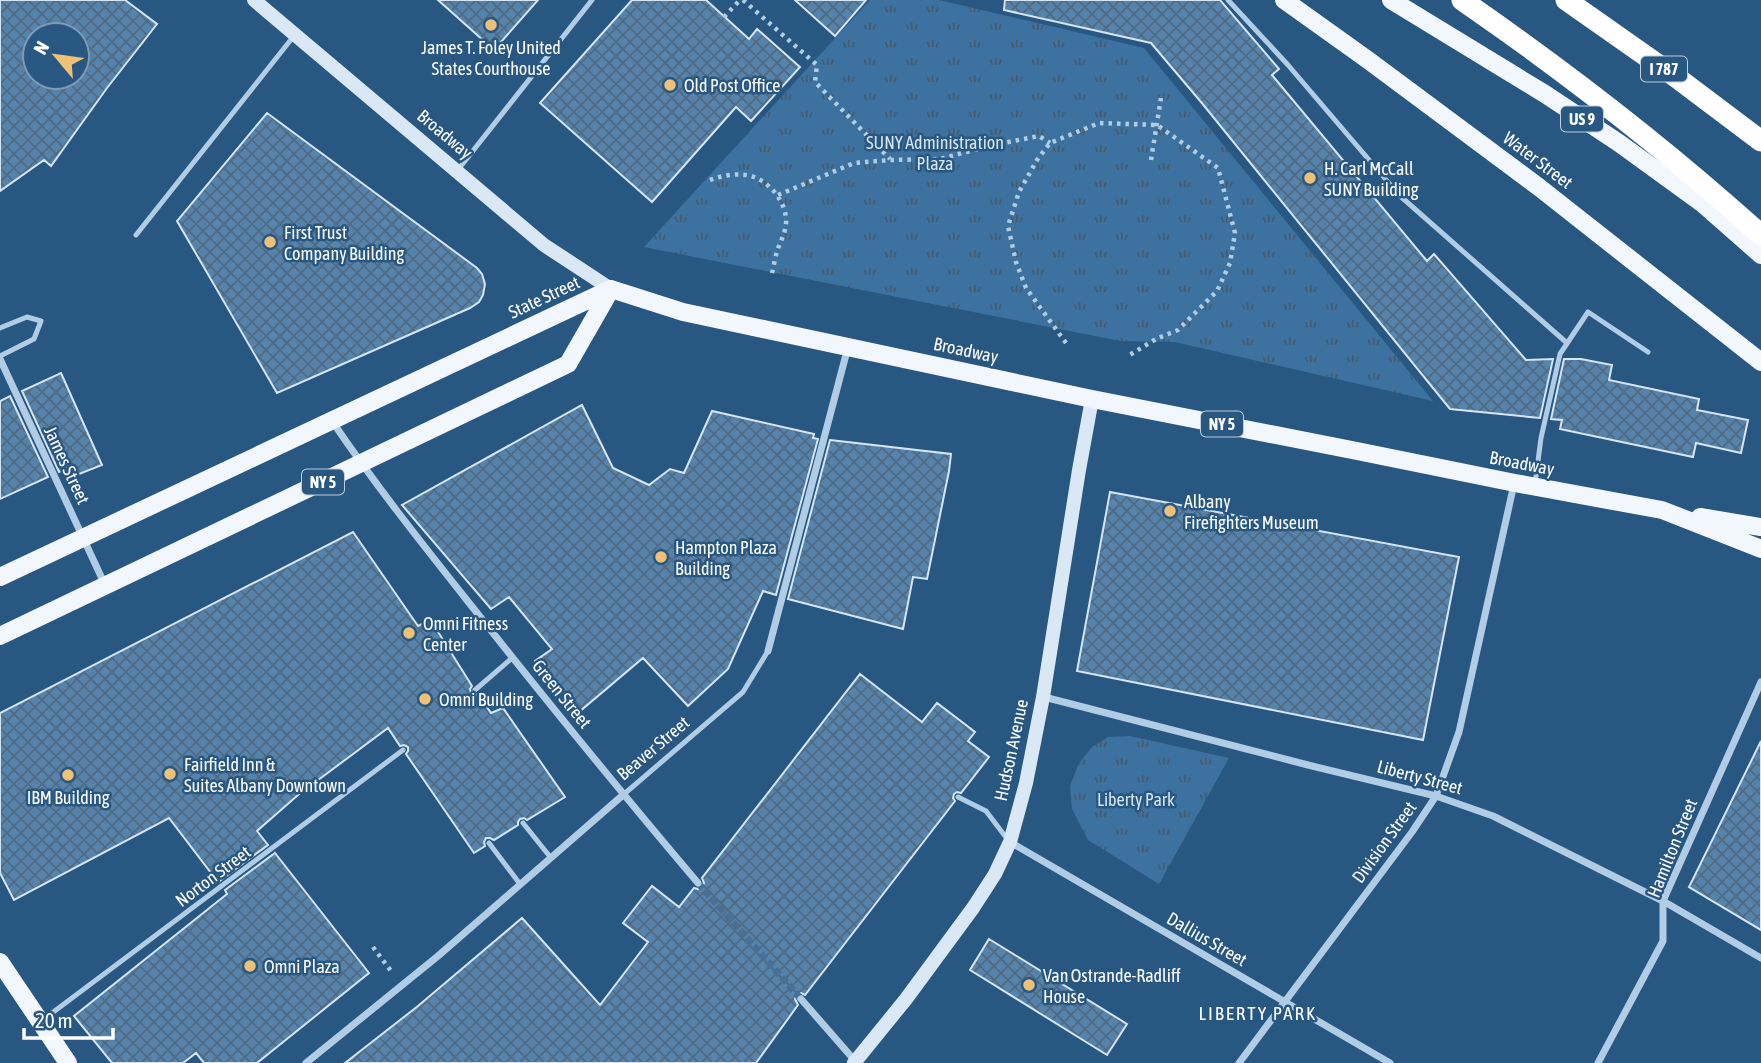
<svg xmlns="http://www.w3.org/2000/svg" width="1761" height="1063" font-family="'Asap Condensed',sans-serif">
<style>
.park{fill:url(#park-tufts)}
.building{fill:url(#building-cross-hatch);stroke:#d4e6f5;stroke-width:2;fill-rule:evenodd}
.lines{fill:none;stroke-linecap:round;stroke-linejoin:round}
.street-tunnel{stroke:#487095;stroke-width:7;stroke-dasharray:7 3.5;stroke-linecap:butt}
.path{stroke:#b1cde6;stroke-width:4.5;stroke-dasharray:3.5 5;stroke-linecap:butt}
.lane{stroke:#b1cde6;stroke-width:5}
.street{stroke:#b1cde6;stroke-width:7}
.secondary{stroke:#dae8f6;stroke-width:14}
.primary{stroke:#f2f7fd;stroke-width:18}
.highway{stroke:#fff;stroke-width:21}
.poi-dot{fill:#eec177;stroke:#285782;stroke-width:2.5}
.labels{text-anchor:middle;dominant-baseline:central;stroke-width:5;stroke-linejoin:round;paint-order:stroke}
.shield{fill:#285782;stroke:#becdda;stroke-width:2}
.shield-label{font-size:16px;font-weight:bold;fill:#fff}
.poi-label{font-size:18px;fill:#fff;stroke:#285782;text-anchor:start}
.street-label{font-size:18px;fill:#fff;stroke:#285782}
.park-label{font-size:18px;fill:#d4e6f5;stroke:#285782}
.neighbourhood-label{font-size:19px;letter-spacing:2px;fill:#fff;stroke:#285782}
</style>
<defs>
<pattern id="park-tufts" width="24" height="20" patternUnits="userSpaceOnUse" patternTransform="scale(1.75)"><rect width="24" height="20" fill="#3d719f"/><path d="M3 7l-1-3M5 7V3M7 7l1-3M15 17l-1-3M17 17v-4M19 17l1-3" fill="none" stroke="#465b6d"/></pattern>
<pattern id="building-cross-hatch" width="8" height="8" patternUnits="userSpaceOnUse" patternTransform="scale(1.75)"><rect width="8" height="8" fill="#5583ac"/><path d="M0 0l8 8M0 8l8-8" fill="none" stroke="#516a81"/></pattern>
</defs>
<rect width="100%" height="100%" fill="#285782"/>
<!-- park -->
<path class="park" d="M870 0H939L1144 48 1433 401 1175 342 1120 341 644 247Z
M1130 736 1229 758 1159 884 1088 840 1072 809 1070 786 1079 763 1092 747 1108 737Z"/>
<!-- building -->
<path class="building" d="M0 0H125L157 24 107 88 51 166 44 160 0 191ZM35 35H77V77H35Z
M438 0H538L494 50Z
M632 0H706L749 39 757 29 800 67 751 121 736 107 652 202 540 103Z
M795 0H866L835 36Z
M1005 0H1220L1279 69 1272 75 1427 261 1434 254 1526 360 1553 359 1540 418 1450 409 1201 102 1151 43 1004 10Z
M267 113 477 268 482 274 485 284 483 295 479 302 470 308 277 393 177 221Z
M1564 359H1581L1612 365 1609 380 1699 399 1697 410 1748 420 1741 453 1696 443 1693 457 1560 429 1562 420 1551 419Z
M61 373 102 465 69 478 66 469 59 472 22 391Z
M10 396 48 477 0 499V401Z
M582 405 613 468 649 485 670 469 684 473 712 411 814 434 813 438 818 439 776 595 763 591 728 669 688 706 643 658 579 712 535 661 552 649 509 597 491 609 402 505Z
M830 440 951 454 949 471 927 579 913 577 903 629 788 599Z
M1110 492 1459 557 1423 740 1077 671Z
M353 532 418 626 430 619 472 686 470 689 471 693 474 695 478 694 491 713 503 708 565 797 527 820 524 818 520 819 518 822V825L494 840 490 838H486L484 842 485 846 474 853 406 754 408 751V747L404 745 400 746 388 728 298 795 257 831 268 845 218 882 169 818 14 900 0 873V713Z
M860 674 922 722 937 703 975 732 968 741 989 757 961 793 957 792 954 794 953 798 955 801 805 995 801 993 797 995 795 999 798 1005 756 1063H345L418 1006 522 918 600 1005 648 942 623 923 652 886 679 907 694 888 698 889 702 887 704 883 702 878Z
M1761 741V930L1689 887Z
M275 853 369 973 257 1063H204L196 1053 183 1063H112L74 1016 227 894 225 890Z
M989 939 1127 1024 1107 1055 970 970Z"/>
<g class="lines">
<!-- street-tunnel -->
<path class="street-tunnel" d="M698 883 801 999"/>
<!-- path -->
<path class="path" d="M743 0 817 65 815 82 890 159
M724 17 740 0
M1151 160 1161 98
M710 180C723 175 740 172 754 177 770 183 785 201 786 219 787 230 781 240 777 251 775 259 773 269 771 278
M778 195 854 163 890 160 940 159 993 145 1039 136 1050 143
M1066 343 1026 288 1016 262 1008 226 1019 192 1037 160 1050 143 1099 123 1157 125 1218 168 1235 233 1230 263 1217 291 1178 330 1156 339 1128 356
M373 947 391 971"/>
<!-- lane -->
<path class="lane" d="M1228 0 1288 65 1399 195 1567 343
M457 171 592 0
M136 235 293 37
M0 328 27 317 41 321 34 339 0 356
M1535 484 1541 438 1560 354 1588 312 1648 352
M475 690 512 658
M623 795 743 692 768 651
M958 797 986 811 1008 840
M523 823 551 858
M489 843 520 884
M44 1019 403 750"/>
<!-- street -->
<path class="street" d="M0 359 105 585
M332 421C374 483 420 541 466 599 542 695 619 790 698 883
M768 651 848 347
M1044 697 1308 765 1436 796 1493 816 1663 901 1761 958
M1010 842 1390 1063
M801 999 856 1062
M306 1063 438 956 623 795
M1239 1063 1412 832 1436 796 1459 732 1514 484
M1598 1063 1663 941V901L1761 682"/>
<!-- secondary -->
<path class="secondary" d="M254 0 544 245 611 289
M854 1063 906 999 973 908 995 874 1010 842 1026 783 1043 697 1079 470 1092 399"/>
<!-- primary -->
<path class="primary" d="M1284 0 1368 60 1540 188 1761 362
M1391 0 1545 94 1619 143 1703 204 1761 255
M611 289 683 312 1092 399 1352 450 1515 483 1662 510 1761 549
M1700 517 1761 527
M0 577 611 289
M0 636 568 364 611 289
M0 962 68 1063"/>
<!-- highway -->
<path class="highway" d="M1462 0C1566 72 1667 150 1761 235
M1566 0 1680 80 1761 141"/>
</g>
<!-- markers -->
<g class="poi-dot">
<circle cx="491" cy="25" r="7"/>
<circle cx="670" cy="85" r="7"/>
<circle cx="1310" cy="178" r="7"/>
<circle cx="270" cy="242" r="7"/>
<circle cx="1170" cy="511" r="7"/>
<circle cx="661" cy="557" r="7"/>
<circle cx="409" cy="633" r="7"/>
<circle cx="425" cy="699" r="7"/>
<circle cx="170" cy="774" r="7"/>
<circle cx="68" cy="775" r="7"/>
<circle cx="250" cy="966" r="7"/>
<circle cx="1029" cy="985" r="7"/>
</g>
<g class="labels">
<!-- shield labels -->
<g class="shield">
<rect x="1641" y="56.5" width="46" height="25" rx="5"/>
<rect x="1561" y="106.5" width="42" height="25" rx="5"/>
<rect x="1201" y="411.5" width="42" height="25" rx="5"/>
<rect x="302" y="469.5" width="42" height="25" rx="5"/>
</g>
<g class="shield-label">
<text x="1664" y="69">I 787</text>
<text x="1582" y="119">US 9</text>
<text x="1222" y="424">NY 5</text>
<text x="323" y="482">NY 5</text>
</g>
<!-- poi labels -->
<g class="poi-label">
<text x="491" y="47" text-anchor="middle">James T. Foley United<tspan x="491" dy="21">States Courthouse</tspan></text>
<text x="684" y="85">Old Post Office</text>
<text x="1324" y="168">H. Carl McCall<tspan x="1324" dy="21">SUNY Building</tspan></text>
<text x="284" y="232">First Trust<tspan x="284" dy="21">Company Building</tspan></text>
<text x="1184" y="501">Albany<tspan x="1184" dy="21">Firefighters Museum</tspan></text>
<text x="675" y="547">Hampton Plaza<tspan x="675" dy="21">Building</tspan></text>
<text x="423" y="623">Omni Fitness<tspan x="423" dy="21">Center</tspan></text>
<text x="439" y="699">Omni Building</text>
<text x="184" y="764">Fairfield Inn &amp;<tspan x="184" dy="21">Suites Albany Downtown</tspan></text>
<text x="68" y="797" text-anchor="middle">IBM Building</text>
<text x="264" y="966">Omni Plaza</text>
<text x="1043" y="975">Van Ostrande-Radliff<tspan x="1043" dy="21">House</tspan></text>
</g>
<!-- street labels -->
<g class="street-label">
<text transform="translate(445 134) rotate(40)">Broadway</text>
<text transform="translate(1538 160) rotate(37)">Water Street</text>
<text transform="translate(544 297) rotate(-25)">State Street</text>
<text transform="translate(966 350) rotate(12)">Broadway</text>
<text transform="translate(1522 463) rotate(11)">Broadway</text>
<text transform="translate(67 465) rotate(65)">James Street</text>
<text transform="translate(562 694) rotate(51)">Green Street</text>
<text transform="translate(653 748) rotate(-40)">Beaver Street</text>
<text transform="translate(1011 750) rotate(-78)">Hudson Avenue</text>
<text transform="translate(1420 777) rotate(15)">Liberty Street</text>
<text transform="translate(1384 842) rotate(-54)">Division Street</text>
<text transform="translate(1672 848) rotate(-68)">Hamilton Street</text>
<text transform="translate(213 876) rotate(-37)">Norton Street</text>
<text transform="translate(1207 939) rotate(30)">Dallius Street</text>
</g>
<!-- park labels -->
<g class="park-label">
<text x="935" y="142">SUNY Administration<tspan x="935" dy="21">Plaza</tspan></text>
<text x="1136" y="799">Liberty Park</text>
</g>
<!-- neighbourhood labels -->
<g class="neighbourhood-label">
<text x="1258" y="1013">LIBERTY PARK</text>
</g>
</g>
<!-- north arrow -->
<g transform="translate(56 56) rotate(299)"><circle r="33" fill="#285782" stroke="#7e9ab4" stroke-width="2"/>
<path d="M0-5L12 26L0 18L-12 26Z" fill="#eec177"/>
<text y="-10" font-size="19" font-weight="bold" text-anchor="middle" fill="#ffffff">N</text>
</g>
<!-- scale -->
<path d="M24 1028v10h89v-10" fill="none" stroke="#ffffff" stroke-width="3.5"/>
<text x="35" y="1028" font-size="21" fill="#ffffff" stroke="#285782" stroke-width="5" paint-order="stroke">20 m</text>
</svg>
